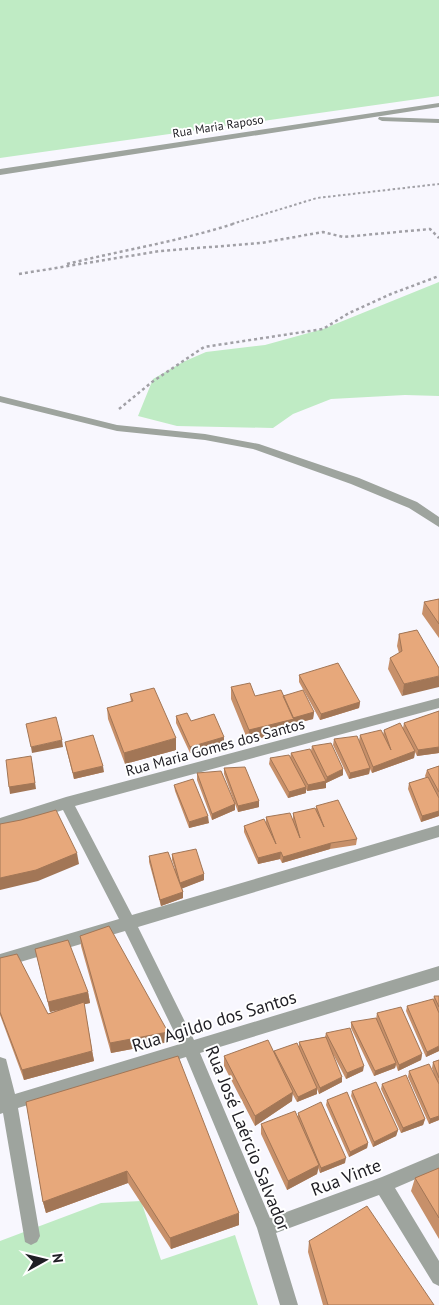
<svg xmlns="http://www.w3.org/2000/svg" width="439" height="1305" font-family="'PT Sans',sans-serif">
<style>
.green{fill:#bfebc4}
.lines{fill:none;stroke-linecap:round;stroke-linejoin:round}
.path-far1{stroke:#a1a0a6;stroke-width:2;stroke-dasharray:2.5 2.5;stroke-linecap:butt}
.path{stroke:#a1a0a6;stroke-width:2.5;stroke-dasharray:3 3;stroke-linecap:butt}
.minor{fill:#9ea49e;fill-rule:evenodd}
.wall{fill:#c7906a}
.shaded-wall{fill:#a27656}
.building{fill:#e7a87b;stroke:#a27656}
.labels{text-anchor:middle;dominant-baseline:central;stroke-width:4;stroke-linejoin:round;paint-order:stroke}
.far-street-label{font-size:12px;fill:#1f1e24;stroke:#fff}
.street-label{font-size:15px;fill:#1f1e24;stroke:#fff}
.near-street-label{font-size:18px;fill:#1f1e24;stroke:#fff}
</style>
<rect width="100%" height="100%" fill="#f8f7fe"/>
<!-- green -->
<path class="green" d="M0 0H439V96L0 158Z
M439 282V396L405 395 331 399 293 414 273 428 177 426 138 416 153 379 183 362 206 352 265 345 323 329Z
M141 1201 161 1260 235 1235 258 1305H0V1241L101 1203Z"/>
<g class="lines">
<!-- path-far1 -->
<path class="path-far1" d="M232 224 317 198 439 184"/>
<!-- path -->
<path class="path" d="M67 264C123 250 181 241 236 223
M19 274 160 251 261 243 323 232 343 237 430 229 439 238
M119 409 152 382 204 347 323 329 349 313 391 294 439 276"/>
<!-- minor -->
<path class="minor" d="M439 103V107L0 175V169Z
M379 117 439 119V123L382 121 378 119Z
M0 396 117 425 205 434 259 444 359 478 417 502 439 517V527L409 508 351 484 253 449 205 440 117 431 0 402Z
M439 698V708L75 806 132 915 439 825V837L138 927 194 1040 439 966V980L200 1053 270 1218 382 1177 439 1153V1169L395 1188 439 1261V1286L433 1283 379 1195 276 1233 298 1305H280L257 1228 186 1057 18 1108 40 1236 37 1242 31 1245 25 1242 3 1113 0 1114V1057L6 1059 15 1094 180 1044 125 931 0 968V954L119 919 63 810 0 830V818L66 797Z"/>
</g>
<!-- wall -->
<path class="wall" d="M439 599V638L422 614 424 602Z
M417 630 402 696 388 669 390 658 399 653 397 646 399 634Z
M299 675 360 702 359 708 320 720 299 682Z
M231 687 255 696H283L314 712 313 719 293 724V730L248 741 231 699Z
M130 694 176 750 125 764 108 719 107 708 131 702Z
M439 711V753L417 756 415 752 414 758 372 773 370 769 369 774 349 779 333 745 334 739 359 741 360 735H383L384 730 403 728 404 723Z
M176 716 191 721 224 737V743L190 753 176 723Z
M65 742 104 772 74 779 66 748Z
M312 746 343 769V775L326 783V788L307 791 306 789V793L288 798 269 764 270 758H290L291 753 311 751Z
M439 766V816L421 822 408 789 409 783 426 778 425 776 427 770Z
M224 768 259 801V807L238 812 224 774Z
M197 773 235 804V810L212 820 197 780Z
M174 785 209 823 189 828 175 791Z
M316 806 357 839 356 845 330 849 282 863 280 859 258 864 244 832V826L266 823V817L293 819V813L316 810Z
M172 854 204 874V880L182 888 183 892V898L161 906 149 862V856L175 869 172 860Z
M80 936 169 1042 111 1053 81 946Z
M35 949 88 992 90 1003 84 1004 94 1061 24 1080 0 1015V958L48 1014 60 1009 50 1012Z
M434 996H439V1051L426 1057 406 1011 407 1006 433 1001Z
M377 1013 422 1054 421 1060 398 1071 396 1065 395 1068 374 1076 351 1028V1022L376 1019Z
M326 1033 363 1071 346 1079 333 1054 342 1082 319 1094 317 1089V1094L297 1102 292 1093V1101L255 1126 224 1066V1056L274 1052V1051L299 1046V1042L325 1037Z
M439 1060V1120L429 1124 408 1077 409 1071 434 1074 432 1068 433 1062Z
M382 1084 425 1119 423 1125 401 1133 381 1089Z
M352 1091 398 1130 396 1136 373 1147 351 1096Z
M327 1100 368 1143 367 1148 349 1157 326 1105Z
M26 1102 239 1225 171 1249 128 1183 46 1213 43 1202Z
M298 1113 345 1163 320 1173 318 1168 317 1174 287 1190 261 1134V1124L298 1116Z
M439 1168V1239L411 1191 415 1178Z
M309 1241 434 1305H323L308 1252Z"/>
<!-- shaded-wall -->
<path class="shaded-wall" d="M439 676V687L402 696 404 684Z
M360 702 359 708 320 720 321 714Z
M314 712 313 719 293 724V730L248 741 249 730Z
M224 737V743L190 753V747Z
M176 738V750L125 764 124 753Z
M62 740 63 747 32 753 31 747Z
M439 747V753L417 756 418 750Z
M415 751 414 758 372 773 373 767Z
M32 762 36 789 10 794 9 787Z
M103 766 104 772 74 779 73 773Z
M370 768 369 774 349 779 350 773Z
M343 769V775L326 783V788L307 791 308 785 326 781 327 777Z
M306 787V793L288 798 289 792Z
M259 801V807L238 812V806Z
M235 804V810L212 820V814Z
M439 811V816L421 822 422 816Z
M208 816 209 823 189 828V822Z
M331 843 330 849 282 863 283 857Z
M281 852 280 859 258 864V858Z
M77 853 79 864 38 881 0 890V878Z
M204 874V880L181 889 180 883Z
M183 892V898L161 906 160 900Z
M88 992 90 1003 50 1012 48 1002Z
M168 1032 169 1042 111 1053 110 1043Z
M439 1046V1051L426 1057 427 1052Z
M92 1051 94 1061 24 1080 22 1070Z
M422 1054 421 1060 398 1071 399 1065Z
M396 1063 395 1068 374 1076 375 1071Z
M364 1066 363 1071 346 1079 347 1073Z
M342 1077V1082L319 1094 320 1088Z
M317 1088V1094L297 1102 298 1097Z
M293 1092 292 1101 255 1126V1116Z
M439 1116V1120L429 1124 430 1119Z
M425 1119 423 1125 401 1133 403 1128Z
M398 1130 396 1136 373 1147 374 1142Z
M368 1143 367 1148 349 1157 350 1152Z
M346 1158 345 1163 320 1173 321 1168Z
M319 1165 317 1174 287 1190 288 1181Z
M127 1171 128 1183 46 1213 43 1202Z
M239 1213V1225L171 1249 170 1238Z"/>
<!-- building -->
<path class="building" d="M439 599V624L424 602Z
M417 630 439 668V676L404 684 390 658 402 651 399 634Z
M338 663 360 702 321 714 299 675Z
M250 683 255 696 281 690 294 719 249 730 231 687Z
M154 688 176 738 124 753 107 708 133 701 130 694Z
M303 690 314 712 293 718 283 696Z
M439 711V747L418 750 404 723Z
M187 713 191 721 214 714 224 737 190 747 176 716Z
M56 717 62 740 31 747 26 724Z
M400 723 415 751 373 767 360 735 381 730 391 750 384 730Z
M93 735 103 766 73 773 65 742Z
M357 736 370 768 350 773 334 739Z
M331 743 343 769 327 777 312 746Z
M310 749 326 781 308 785 291 753Z
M289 755 306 787 289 792 270 758Z
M31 756 35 783 9 787 6 760Z
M439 766V792L427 770Z
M245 767 259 801 238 806 224 768Z
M221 771 235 804 212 814 197 773Z
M428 777 439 798V811L422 816 409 783Z
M193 779 208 816 189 822 174 785Z
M338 800 357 839 331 843 283 857 281 852 258 858 244 826 264 819 276 844 266 817 290 813 300 838 293 813 315 808 324 827 316 806Z
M56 810 77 853 36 870 0 878V824L21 820Z
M196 849 204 874 180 883 172 854Z
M168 852 183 892 160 900 149 856Z
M109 926 168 1032 110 1043 80 936Z
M68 940 88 992 48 1002 35 949Z
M17 954 48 1014 84 1002 92 1051 22 1070 0 1012V958Z
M434 996H439V1007Z
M433 999 439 1013V1046L427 1052 407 1006Z
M401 1007 422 1054 399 1065 377 1013Z
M376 1018 396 1063 375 1071 351 1022Z
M350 1028 364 1066 347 1073 326 1033Z
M326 1037 342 1077 320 1088 299 1042Z
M268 1040 293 1092 255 1116 224 1056Z
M297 1043 317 1088 298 1097 274 1051Z
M178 1056 239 1213 170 1238 127 1171 43 1202 26 1102Z
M439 1060V1078L433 1062Z
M429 1064 439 1084V1116L430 1119 409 1071Z
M406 1075 425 1119 403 1128 382 1084Z
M376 1082 398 1130 374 1142 352 1091Z
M347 1092 368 1143 350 1152 327 1100Z
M321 1102 346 1158 321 1168 298 1113Z
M295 1111 319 1165 288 1181 261 1124Z
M439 1168V1218L415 1178Z
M367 1206 434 1305H328L309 1241Z"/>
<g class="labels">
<!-- far-street labels -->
<g class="far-street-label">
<text transform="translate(218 126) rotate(-9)">Rua Maria Raposo</text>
</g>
<!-- street labels -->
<g class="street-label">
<text transform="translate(215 747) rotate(-15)">Rua Maria Gomes dos Santos</text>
</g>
<!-- near-street labels -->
<g class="near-street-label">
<text transform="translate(214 1021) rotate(-17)">Rua Agildo dos Santos</text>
<text transform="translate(248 1138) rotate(68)">Rua José Laércio Salvador</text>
<text transform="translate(346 1177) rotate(-21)">Rua Vinte</text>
</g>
</g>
<!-- north arrow -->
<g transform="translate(45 1260) rotate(82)" stroke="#ffffff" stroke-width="4" paint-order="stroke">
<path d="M0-4L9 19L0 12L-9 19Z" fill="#1f1e24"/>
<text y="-8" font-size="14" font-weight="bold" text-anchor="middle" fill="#1f1e24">N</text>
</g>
</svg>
